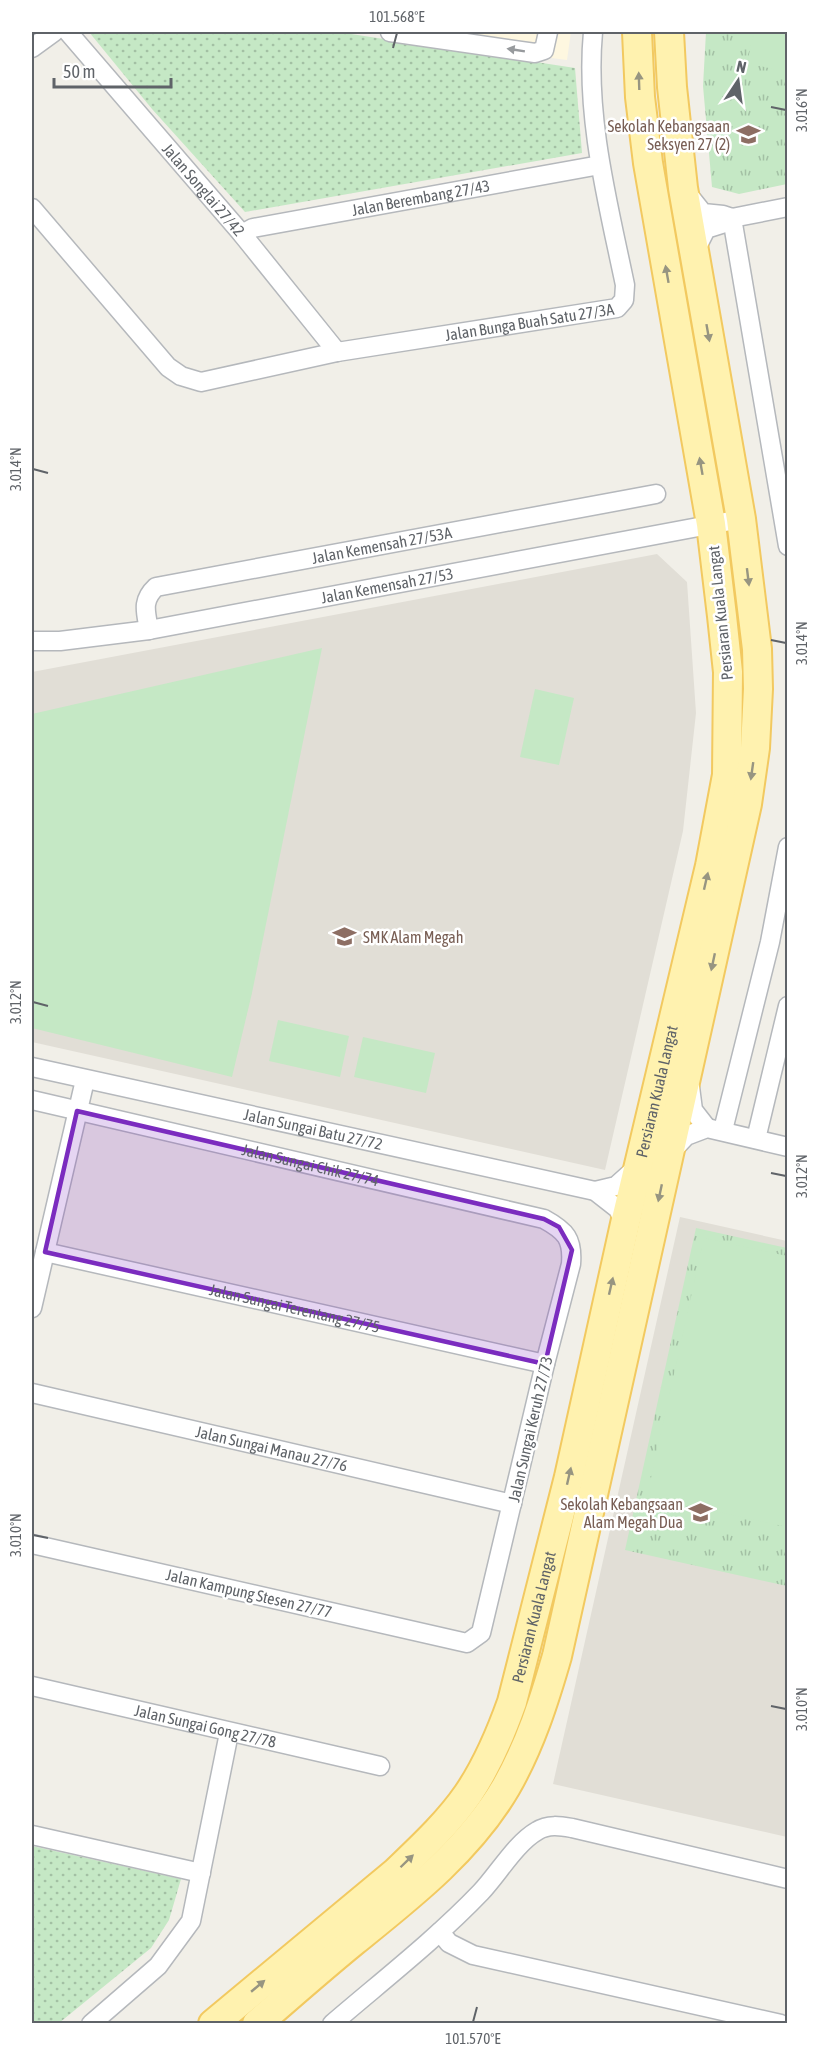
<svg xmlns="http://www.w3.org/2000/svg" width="819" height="2055" font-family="'Asap Condensed',sans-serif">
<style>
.commercial{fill:#fef7e0}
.education{fill:#e1ded6}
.grass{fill:url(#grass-tufts)}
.park{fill:url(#park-dots)}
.garden{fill:#c5e8c5}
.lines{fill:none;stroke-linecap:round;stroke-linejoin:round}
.minor-casing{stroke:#b5b8bc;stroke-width:21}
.primary-casing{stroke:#f2c960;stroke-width:32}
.minor{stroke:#fff;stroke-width:18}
.primary{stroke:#fff2af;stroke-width:28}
.oneway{fill:#979a9d}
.oneway2{fill:#979581}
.marked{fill:#7b2cbf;fill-opacity:0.2;stroke:#7b2cbf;stroke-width:4.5;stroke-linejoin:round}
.ticks{fill:none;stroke:#5f6368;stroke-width:2}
.labels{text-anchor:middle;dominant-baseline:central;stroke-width:5;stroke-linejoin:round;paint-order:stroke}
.education-label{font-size:16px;fill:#785e54;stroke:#fff;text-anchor:end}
.street-label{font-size:16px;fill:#5f6368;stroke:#fff}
.neatline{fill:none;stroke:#5f6368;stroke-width:2}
.ticks-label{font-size:15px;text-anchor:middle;fill:#5f6368}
</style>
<defs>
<pattern id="grass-tufts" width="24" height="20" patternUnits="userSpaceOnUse" patternTransform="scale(1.5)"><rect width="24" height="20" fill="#c5e8c5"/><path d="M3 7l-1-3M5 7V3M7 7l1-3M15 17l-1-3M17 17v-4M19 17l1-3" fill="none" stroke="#a3c0a4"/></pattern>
<pattern id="park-dots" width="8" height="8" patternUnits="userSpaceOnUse" patternTransform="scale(1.5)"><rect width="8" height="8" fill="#c5e8c5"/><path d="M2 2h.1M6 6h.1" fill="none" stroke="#a3c0a4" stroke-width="1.8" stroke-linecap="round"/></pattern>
</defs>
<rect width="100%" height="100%" fill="#f1efe8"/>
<!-- commercial -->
<path class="commercial" d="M387 32H571L567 60 387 36Z"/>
<!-- education -->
<path class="education" d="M657 554 687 582 696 713 683 831 605 1170 32 1042V672Z
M680 1217 787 1241V1837L553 1784Z"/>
<!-- grass -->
<path class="grass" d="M706 32H787V184L739 194 712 187 703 86Z
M696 1228 787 1248V1586L625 1550Z"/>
<!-- park -->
<path class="park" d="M89 32H338L575 68 582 153 245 212 152 109Z
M32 1846 181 1879 169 1920 151 1948 59 2023H32Z"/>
<!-- garden -->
<path class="garden" d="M754 32H787V72L747 63Z
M322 648 252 993 232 1077 32 1028V714Z
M535 689 574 698 559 765 520 757Z
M278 1020 349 1036 340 1077 269 1061Z
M363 1037 435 1053 426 1093 354 1077Z
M704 1238 787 1256V1527L647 1496Z"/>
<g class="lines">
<defs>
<g id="minor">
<path id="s1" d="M68 32 242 234 337 352"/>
<path d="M390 32 535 53 544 50 548 32"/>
<path d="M32 48 54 32"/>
<path d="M687 193 703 213 723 215 732 218 788 207"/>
<path id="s2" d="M32 208 168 367 181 376 201 382 337 352 617 308 624 300 625 285C608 203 585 116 593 32"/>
<path d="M732 218 788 546"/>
<path id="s3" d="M242 234 253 228 600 165"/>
<path d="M694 253 706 229 725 223 732 218"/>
<path id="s4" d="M149 630C146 612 141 601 156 587L656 494"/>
<path id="s5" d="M32 641H60L149 630 741 519"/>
<path id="s6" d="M32 1067 595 1191 618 1209 625 1224"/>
<path d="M690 1087 693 1110 707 1128"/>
<path id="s7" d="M32 1100 544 1219C566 1231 573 1239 571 1264L545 1364 481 1633 467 1643 32 1544"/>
<path d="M723 1130 770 942 788 847"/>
<path d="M756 1139 788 1006"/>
<path d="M672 1151 686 1136 707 1128 788 1147"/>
<path d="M595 1191 616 1186 636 1168"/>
<path id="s8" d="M45 1252 545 1364"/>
<path d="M32 1308 85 1080"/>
<path id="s9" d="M32 1393 512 1504"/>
<path id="s10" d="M32 1686 380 1766"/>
<path d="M32 1835 201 1873"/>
<path d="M440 1932 449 1943 473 1955 781 2024"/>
<path d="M91 2024 158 1966 191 1921 229 1733"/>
<path d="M332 2024C382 1981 435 1940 481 1892 498 1874 516 1843 537 1831 548 1824 560 1826 572 1828L788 1879"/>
</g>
<g id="primary">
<path id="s11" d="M213 2024 396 1872C421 1848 448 1823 468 1794 487 1766 501 1733 512 1702L569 1477 625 1224 710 866 727 775 728 672 722 616 711 524 648 163 640 97 637 32"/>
<path d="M257 2024C289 1996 321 1968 354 1941 410 1896 469 1850 506 1787 530 1745 544 1701 557 1656L747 804 755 748 758 689 757 649 741 519 683 188 672 87 669 32"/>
</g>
</defs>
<!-- minor casing -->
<use href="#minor" class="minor-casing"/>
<!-- primary casing -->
<use href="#primary" class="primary-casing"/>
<!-- minor -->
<use href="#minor" class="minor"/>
<!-- primary -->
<use href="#primary" class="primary"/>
</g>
<!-- one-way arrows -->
<defs><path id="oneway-solid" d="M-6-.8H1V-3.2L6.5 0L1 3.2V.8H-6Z" transform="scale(1.5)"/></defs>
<use class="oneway" href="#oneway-solid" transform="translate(516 50) rotate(-171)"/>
<g class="oneway2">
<use href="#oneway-solid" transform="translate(639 81) rotate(-92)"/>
<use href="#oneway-solid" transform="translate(667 274) rotate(-100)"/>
<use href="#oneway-solid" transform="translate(708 333) rotate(80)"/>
<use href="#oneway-solid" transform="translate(701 466) rotate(-100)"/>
<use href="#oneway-solid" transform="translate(748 577) rotate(83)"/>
<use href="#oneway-solid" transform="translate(752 771) rotate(98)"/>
<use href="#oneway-solid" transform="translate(706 881) rotate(-77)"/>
<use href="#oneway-solid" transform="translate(713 962) rotate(102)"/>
<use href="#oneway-solid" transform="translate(660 1193) rotate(102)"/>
<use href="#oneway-solid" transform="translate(611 1286) rotate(-77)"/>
<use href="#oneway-solid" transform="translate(569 1476) rotate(-77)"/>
<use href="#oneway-solid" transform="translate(407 1861) rotate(-44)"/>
<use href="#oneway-solid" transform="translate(258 1986) rotate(-40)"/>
</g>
<!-- marked area -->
<path class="marked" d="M77 1111 544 1219 559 1227 572 1250 545 1364 45 1252Z"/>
<!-- ticks -->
<path class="ticks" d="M393 48 397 33M771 107 786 110M33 469 48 473M771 640 786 643M33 1002 48 1006M771 1173 786 1176M33 1535 48 1538M771 1706 786 1709M473 2022 477 2007"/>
<!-- icons -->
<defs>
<symbol id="school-bare" viewBox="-9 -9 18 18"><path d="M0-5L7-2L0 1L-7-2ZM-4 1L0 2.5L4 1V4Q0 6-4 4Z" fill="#8d6e63" stroke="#fff" stroke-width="2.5" paint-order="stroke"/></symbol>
</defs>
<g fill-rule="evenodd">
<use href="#school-bare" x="732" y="118" width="33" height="33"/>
<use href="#school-bare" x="328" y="920" width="33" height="33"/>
<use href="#school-bare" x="684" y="1496" width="33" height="33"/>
</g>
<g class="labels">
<!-- education labels -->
<g class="education-label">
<text x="730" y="126">Sekolah Kebangsaan<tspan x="730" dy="18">Seksyen 27 (2)</tspan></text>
<text x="363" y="937" text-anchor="start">SMK Alam Megah</text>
<text x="683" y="1504">Sekolah Kebangsaan<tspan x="683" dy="18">Alam Megah Dua</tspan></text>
</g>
<!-- street labels -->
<g class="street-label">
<text stroke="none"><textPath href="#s1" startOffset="208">Jalan Songlai 27/42</textPath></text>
<text stroke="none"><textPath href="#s3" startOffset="183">Jalan Berembang 27/43</textPath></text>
<text stroke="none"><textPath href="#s2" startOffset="580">Jalan Bunga Buah Satu 27/3A</textPath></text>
<text stroke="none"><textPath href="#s4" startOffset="276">Jalan Kemensah 27/53A</textPath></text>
<text stroke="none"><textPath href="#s5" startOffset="360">Jalan Kemensah 27/53</textPath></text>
<text transform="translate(720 613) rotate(-96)">Persiaran Kuala Langat</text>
<text stroke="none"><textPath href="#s11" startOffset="1074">Persiaran Kuala Langat</textPath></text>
<text stroke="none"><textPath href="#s6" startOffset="288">Jalan Sungai Batu 27/72</textPath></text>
<text stroke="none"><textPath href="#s7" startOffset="286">Jalan Sungai Chik 27/74</textPath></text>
<text stroke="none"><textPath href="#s8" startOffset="256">Jalan Sungai Terentang 27/75</textPath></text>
<text transform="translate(530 1429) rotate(-77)">Jalan Sungai Keruh 27/73</text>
<text stroke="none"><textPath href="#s9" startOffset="246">Jalan Sungai Manau 27/76</textPath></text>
<text transform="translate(249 1593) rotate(13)">Jalan Kampung Stesen 27/77</text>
<text stroke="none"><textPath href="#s11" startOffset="534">Persiaran Kuala Langat</textPath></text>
<text stroke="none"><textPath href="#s10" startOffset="178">Jalan Sungai Gong 27/78</textPath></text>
</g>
</g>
<!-- border -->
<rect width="819" height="2055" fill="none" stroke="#ffffff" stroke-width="66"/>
<!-- north arrow -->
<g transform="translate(738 81) rotate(13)" stroke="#ffffff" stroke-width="4.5" paint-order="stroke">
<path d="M0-4.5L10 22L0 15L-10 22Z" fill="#5f6368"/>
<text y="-9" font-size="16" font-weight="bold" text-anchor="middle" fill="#5f6368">N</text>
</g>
<!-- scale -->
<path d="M54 78v9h117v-9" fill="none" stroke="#5f6368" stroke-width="3"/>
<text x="63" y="78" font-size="18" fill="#5f6368" stroke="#ffffff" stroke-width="4.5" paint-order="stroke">50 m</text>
<rect x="33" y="33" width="753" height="1989" class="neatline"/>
<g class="ticks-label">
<text x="397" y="22">101.568°E</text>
<text transform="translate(802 110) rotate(-90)" y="5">3.016°N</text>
<text transform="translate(16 469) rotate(-90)" y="5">3.014°N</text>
<text transform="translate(802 643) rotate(-90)" y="5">3.014°N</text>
<text transform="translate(16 1002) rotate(-90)" y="5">3.012°N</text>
<text transform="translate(802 1176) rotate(-90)" y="5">3.012°N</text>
<text transform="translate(16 1535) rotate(-90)" y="5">3.010°N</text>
<text transform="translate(802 1709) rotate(-90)" y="5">3.010°N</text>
<text x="473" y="2044">101.570°E</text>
</g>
</svg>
